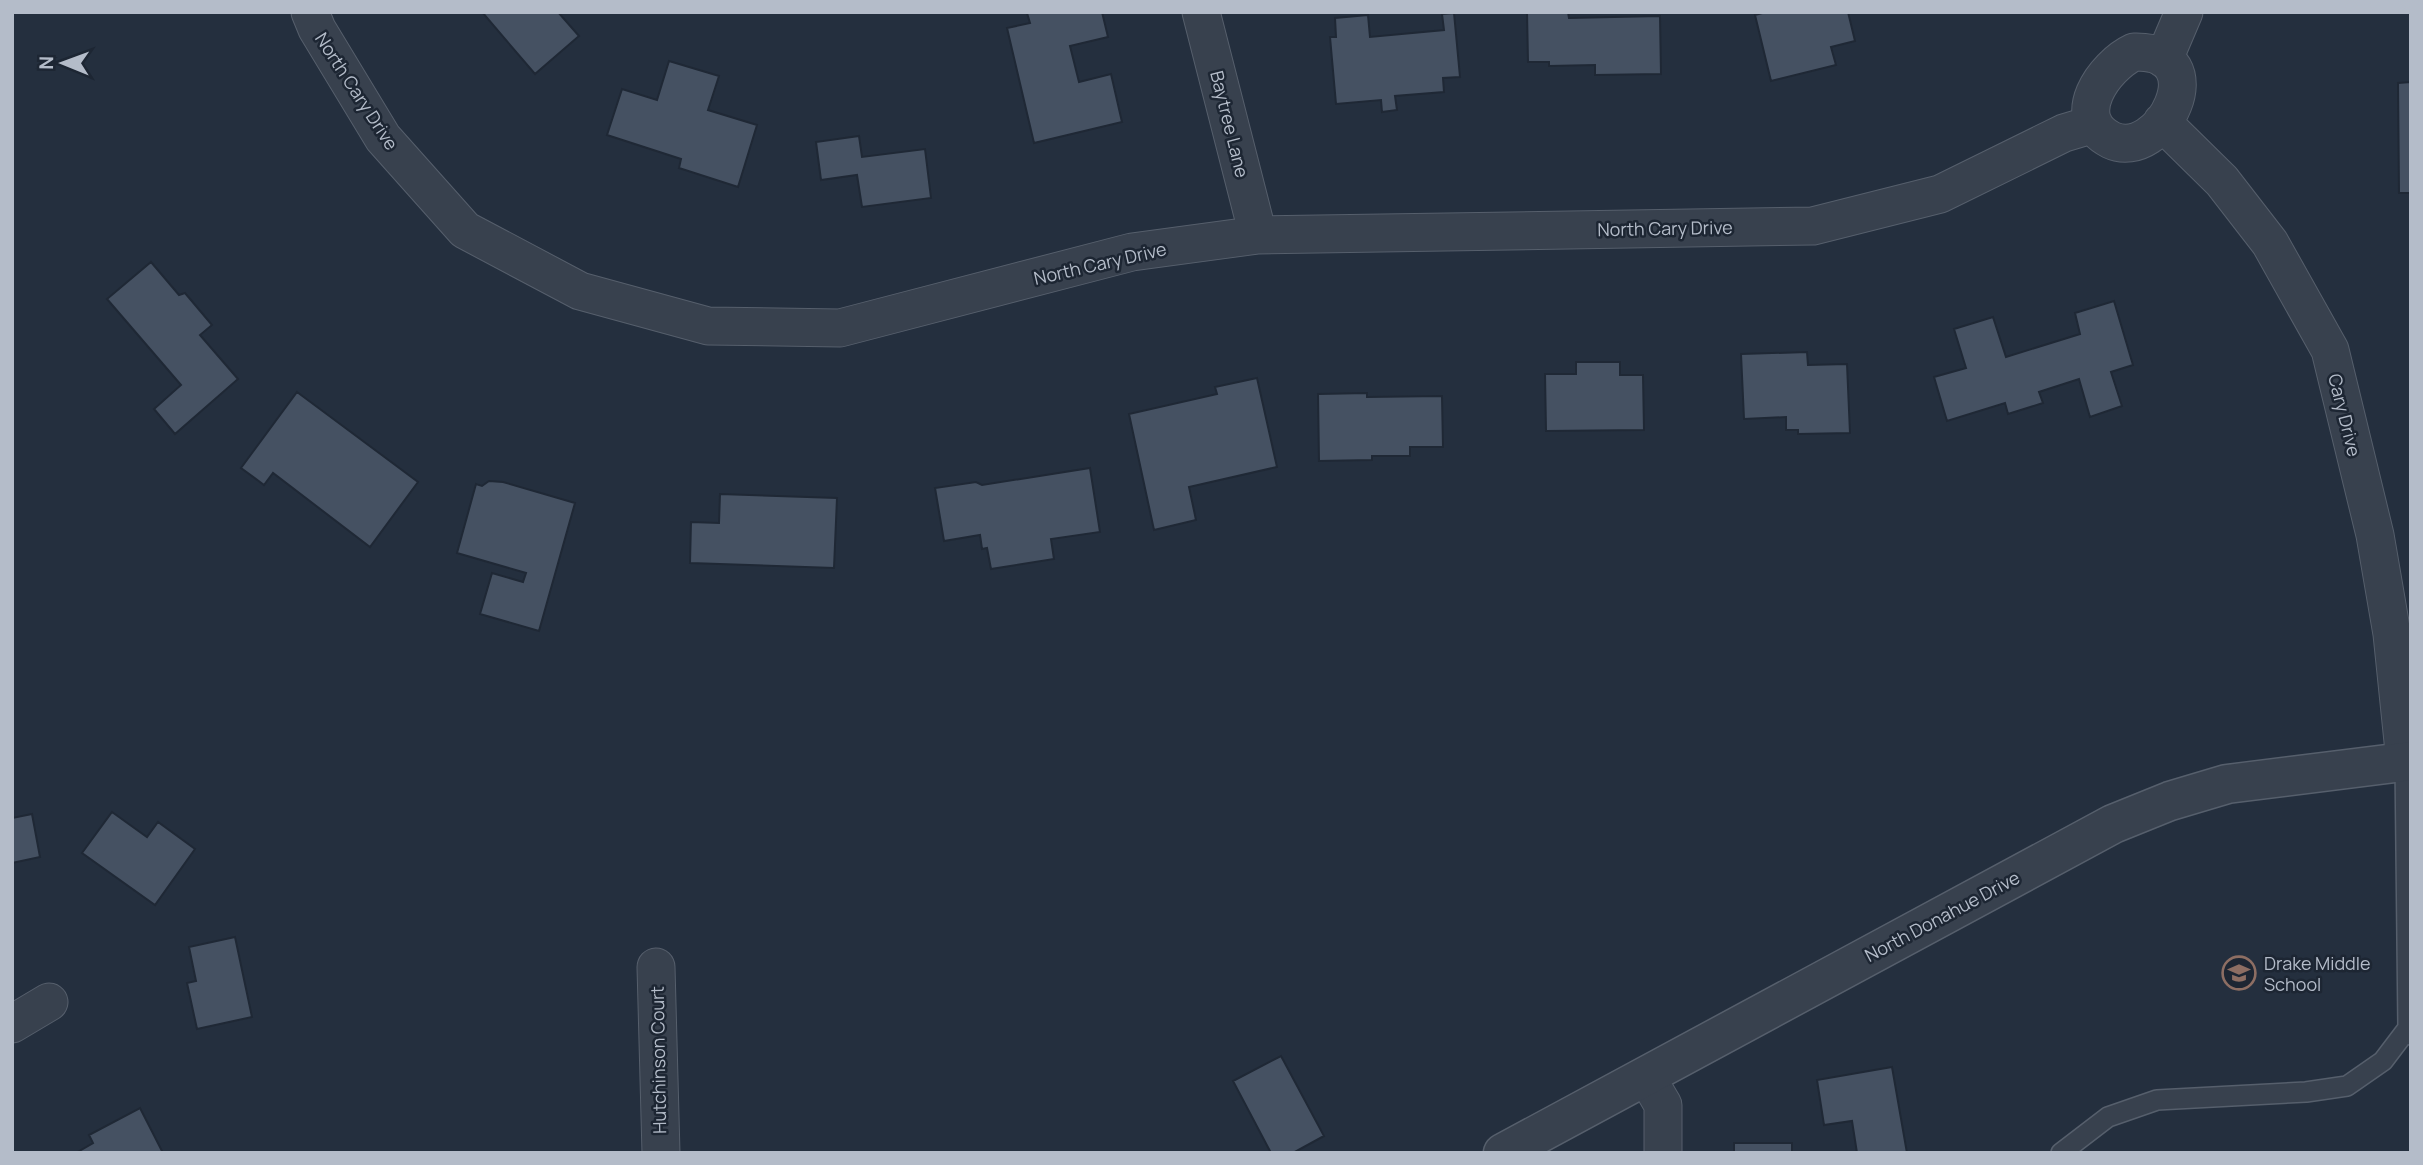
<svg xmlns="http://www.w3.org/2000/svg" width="2423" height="1165" font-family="Manrope,sans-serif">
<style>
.building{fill:#455162;stroke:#1f2835;stroke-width:2}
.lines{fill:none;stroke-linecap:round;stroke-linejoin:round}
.service-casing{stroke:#565f6c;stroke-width:22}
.minor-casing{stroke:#565f6c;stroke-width:39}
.tertiary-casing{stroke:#565f6c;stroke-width:41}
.service{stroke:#38414e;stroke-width:19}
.minor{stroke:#38414e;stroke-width:37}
.tertiary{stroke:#38414e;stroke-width:38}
.labels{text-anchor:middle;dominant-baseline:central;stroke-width:5;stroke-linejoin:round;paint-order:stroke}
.street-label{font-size:18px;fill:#b4bcc9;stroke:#1d2633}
.poi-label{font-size:18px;fill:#b4bcc9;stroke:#1d2633;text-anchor:start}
</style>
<rect width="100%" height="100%" fill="#242f3e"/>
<!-- building -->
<path class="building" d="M482 12H558L579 36 535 74Z
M1102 12 1108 37 1070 46 1079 82 1111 74 1122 122 1034 143 1007 28 1030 23 1027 13 1029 12Z
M1527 12H1568L1569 18 1660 16 1661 74 1595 75V65L1549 66V62H1528Z
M1766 12H1848L1855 41 1831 47 1836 65 1771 81 1755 15Z
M1454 13 1460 77 1443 78 1444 92 1395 96 1397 110 1382 112 1381 100 1336 104 1330 37H1336L1335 18 1368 15 1370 37 1444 30 1442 14Z
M669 61 719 76 708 110 757 125 738 187 679 168 681 159 607 135 622 89 657 100Z
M2411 82V193H2399L2398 83Z
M859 136 862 157 925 149 931 198 862 207 857 175 821 180 816 142Z
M151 262 179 295 185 293 212 325 200 335 238 379 175 434 154 409 181 385 107 299Z
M2114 301 2133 365 2111 372 2122 406 2090 417 2079 379 2039 392 2043 403 2008 414 2005 403 1947 421 1934 377 1966 368 1954 329 1993 317 2006 357 2080 334 2075 313Z
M1807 352 1808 365 1847 364 1850 433 1798 434V430H1786V417L1744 419 1741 354Z
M1576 362H1620V375H1643L1644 430 1546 431 1545 374H1576Z
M1257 378 1277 467 1189 487 1196 520 1154 530 1129 414 1217 394 1215 387Z
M297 392 418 482 370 547 273 473 264 485 241 468Z
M1367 393V397L1442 396 1443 447H1410V456H1372V460L1319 461 1318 394Z
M1090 468 1100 532 1051 539 1054 559 991 569 987 548 982 549 980 535 944 541 935 488 976 482 982 485Z
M489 481 503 482 575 503 539 631 480 614 492 573 523 582 526 573 457 553 476 484 482 486Z
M720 494 837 498 834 568 690 563 691 522 719 523Z
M112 812 147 837 158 822 195 849 155 905 82 853Z
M32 814 40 857 12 863V818Z
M235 937 252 1017 197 1029 187 983 196 981 189 947Z
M1281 1056 1324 1136 1293 1153H1271L1233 1081Z
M1892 1067 1907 1153H1857L1852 1121 1824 1125 1817 1080Z
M140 1108 163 1153H76L93 1143 89 1135Z
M1734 1143H1792V1153H1734Z"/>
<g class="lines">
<defs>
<path id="service" d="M2405 761 2408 1028 2411 1035
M2061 1153 2108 1117 2157 1100 2306 1092 2347 1086 2383 1061 2408 1028"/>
<path id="minor" d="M310 12 317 29 383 138 465 230 580 291 708 326 840 328 1132 252 1258 235 1813 226 1940 194 2064 133 2094 124
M1201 12 1258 235
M2134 52C2219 50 2161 164 2111 140 2067 118 2104 66 2134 52Z
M2164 59 2184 12
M2162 122 2222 181 2270 243 2330 350 2375 535 2392 634 2405 761
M656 967 661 1153
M12 1024 49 1002
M1646 1076 1663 1105V1153"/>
<path id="tertiary" d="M1503 1153 2113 824 2170 801 2227 784 2411 761"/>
</defs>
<!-- service casing -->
<use href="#service" class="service-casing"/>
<!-- minor casing -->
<use href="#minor" class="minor-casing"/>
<!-- tertiary casing -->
<use href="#tertiary" class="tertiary-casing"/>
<!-- service -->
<use href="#service" class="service"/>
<!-- minor -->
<use href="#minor" class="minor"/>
<!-- tertiary -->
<use href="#tertiary" class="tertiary"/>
</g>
<!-- icons -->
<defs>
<symbol id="school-ring" viewBox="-11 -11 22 22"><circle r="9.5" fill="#1d2633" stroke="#8d6e63" stroke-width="1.5"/><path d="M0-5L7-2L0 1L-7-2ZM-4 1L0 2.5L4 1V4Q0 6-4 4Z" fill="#8d6e63"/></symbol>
</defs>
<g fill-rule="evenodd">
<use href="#school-ring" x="2220" y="954" width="38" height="38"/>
</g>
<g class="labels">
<!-- street labels -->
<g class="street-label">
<text transform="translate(357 91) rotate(57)">North Cary Drive</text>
<text transform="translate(1230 124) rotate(76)">Baytree Lane</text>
<text transform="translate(1665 228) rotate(-1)">North Cary Drive</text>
<text transform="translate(1100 263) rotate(-13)">North Cary Drive</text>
<text transform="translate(2345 415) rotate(76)">Cary Drive</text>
<text transform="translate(1942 916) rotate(-28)">North Donahue Drive</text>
<text transform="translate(658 1060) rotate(-91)">Hutchinson Court</text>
</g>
<!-- poi labels -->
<g class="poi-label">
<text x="2264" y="963">Drake Middle<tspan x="2264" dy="21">School</tspan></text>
</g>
</g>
<!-- border -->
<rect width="2423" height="1165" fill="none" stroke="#b4bcc9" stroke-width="28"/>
<!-- north arrow -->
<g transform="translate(63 63) rotate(271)" stroke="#1d2633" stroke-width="5" paint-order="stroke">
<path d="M0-5L12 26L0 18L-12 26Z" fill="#b4bcc9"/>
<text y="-10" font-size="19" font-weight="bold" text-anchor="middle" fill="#b4bcc9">N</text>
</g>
</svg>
